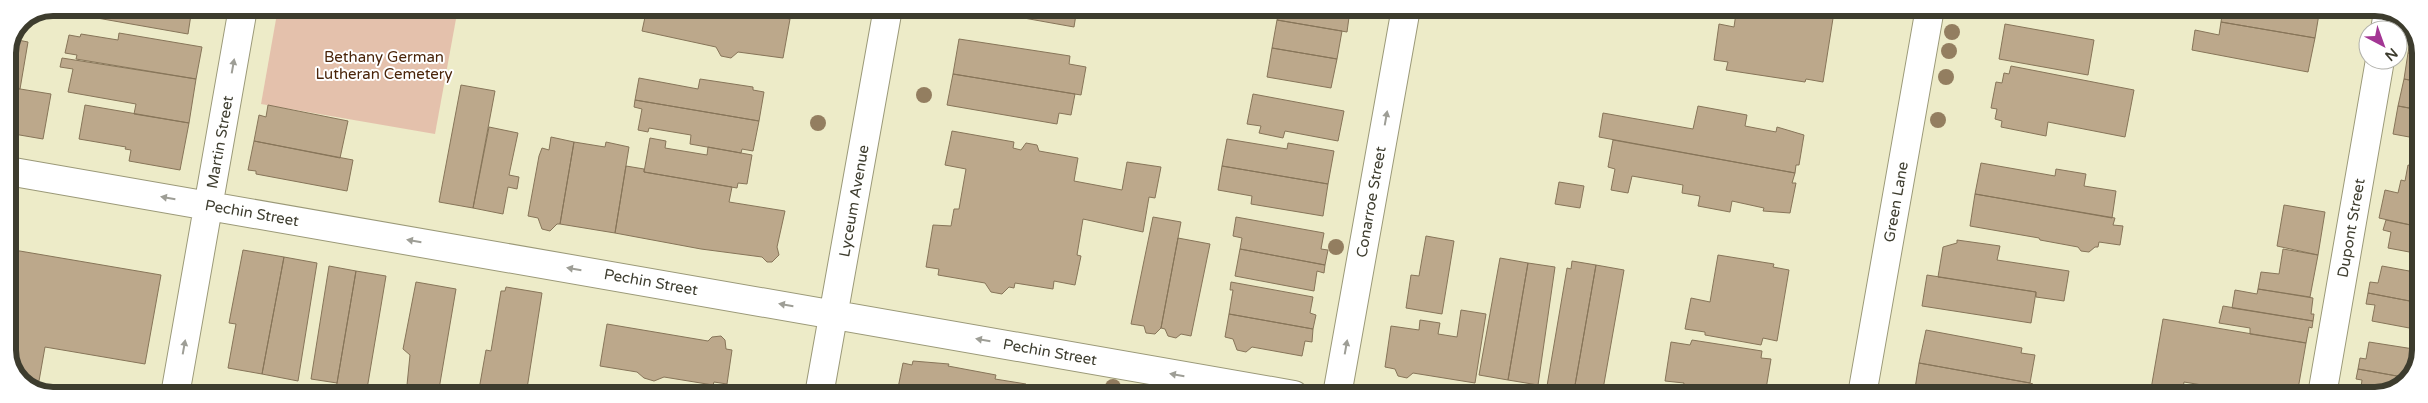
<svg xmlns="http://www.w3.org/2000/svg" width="2428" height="403" font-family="'Varela Round',sans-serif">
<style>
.green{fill:#e4c1ac}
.building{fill:#bca88b;stroke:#877559}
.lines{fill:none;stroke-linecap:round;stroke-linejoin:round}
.minor-casing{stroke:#9b9978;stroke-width:30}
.major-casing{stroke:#9b9978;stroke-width:30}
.minor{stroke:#fff;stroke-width:28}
.major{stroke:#fff;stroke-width:28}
.tree{fill:#937e60}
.oneway{fill:#9e9e96}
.labels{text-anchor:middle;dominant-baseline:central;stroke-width:4;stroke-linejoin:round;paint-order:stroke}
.park-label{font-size:15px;fill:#4a250a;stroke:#fff}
.street-label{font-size:15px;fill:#3d3c2e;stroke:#fff}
.rim{fill:none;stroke:#3d3c2e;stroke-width:6}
</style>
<rect width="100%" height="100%" fill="#edebc8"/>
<!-- green -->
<path class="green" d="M278 8H458L435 134 261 104Z"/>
<!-- building -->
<path class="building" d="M82 8H192L188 34 80 15Z
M647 8H731L790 19 783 58 738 52 731 58 721 56 716 47 642 31Z
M968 8H1077L1074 27 996 13V16L973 12 974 10Z
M1280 8H1345L1350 10 1347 32 1277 20Z
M1773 8H1809L1834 12 1823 82 1806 79 1805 82 1726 70 1728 62 1714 60 1719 24 1734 27 1736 13 1751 15 1752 9 1773 12Z
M2219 8H2320L2315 38 2221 22 2223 9Z
M1277 20 1342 31 1337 59 1272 48Z
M2221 22 2315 38 2308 72 2192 50 2195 30 2219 35Z
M2005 24 2094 40 2088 75 1999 59Z
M2412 31 2420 48V55L2408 53Z
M119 33 202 47 196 79 76 59 77 55 65 53 69 35 80 37 81 34 118 40Z
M13 39 28 42 20 89 8 87 7 53Z
M959 39 1070 56 1069 64 1086 67 1081 95 953 74Z
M1272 48 1337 59 1331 88 1267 77Z
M2408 53 2420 55V82L2404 79Z
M62 58 196 79 189 123 134 114 136 104 68 92 73 69 60 67Z
M2011 66 2134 90 2125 137 2048 122 2046 136 2001 127 2002 121 1995 119 1997 109 1991 108 1996 82 2002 83 2004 73 2009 74Z
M953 74 1075 94 1071 115 1059 113 1057 124 947 105Z
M639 78 698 89 700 79 753 87V90L764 92 759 121 635 100Z
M2404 79 2420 82V110L2398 106Z
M461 85 495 91 473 208 439 202Z
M8 87 51 94 43 139 8 133Z
M1253 94 1344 111 1338 141 1285 131 1283 138 1259 133 1261 126 1247 124Z
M635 100 759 121 753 151 742 149 741 153 690 144 691 135 649 128 648 132 638 130 642 109 634 107Z
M85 105 189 123 180 170 129 161 131 150 125 149 126 147 79 139Z
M268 105 348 121 340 158 254 141 259 115 266 117Z
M1698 106 1747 115 1745 126 1776 132 1777 127 1804 135 1799 165H1796L1795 173 1599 137 1603 113 1693 129Z
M2398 106 2420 110V139L2393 134Z
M489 127 518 133 509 175 519 177 517 189 508 187 503 214 473 208Z
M952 131 1014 142 1013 148 1021 150 1026 143 1037 145 1039 151 1078 158 1074 181 1122 190 1127 162 1161 167 1155 198 1149 197 1143 232 1083 219 1077 255 1081 256 1075 285 1054 281 1053 289 1015 283 1014 288 1009 287 1002 294 991 292 985 283 938 275 939 269 926 267 933 225 951 226 954 209H959L966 169 945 165Z
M551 137 574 142 560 224H557L550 231 542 229 538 218 528 216 539 156 542 148 549 150Z
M650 138 666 141 665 148 707 155 708 147 752 155 747 184 738 183 737 188 644 172Z
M1227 139 1287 149 1288 143 1334 151 1328 184 1222 166Z
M1613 140 1795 173 1792 183H1796L1790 213 1763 211 1764 208 1732 201 1730 212 1698 206 1700 196 1682 193 1683 185 1632 176 1628 193 1611 190 1615 169 1608 167Z
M254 141 353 160 347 191 256 174V171L248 170Z
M574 142 605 147 606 142 629 147 615 233 560 224Z
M1981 163 2055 176 2056 169 2086 174 2084 186 2116 191 2112 218 1975 194Z
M2408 165 2420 168V227L2379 218 2385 190 2398 193 2401 180 2405 181Z
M626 166 644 169V172L732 187 729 202 785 211 777 247 779 255 772 262H767L762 257 701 249 615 233Z
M1222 166 1328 184 1323 216 1251 204 1252 196 1218 190Z
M1559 182 1584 186 1580 208 1555 204Z
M1975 194 2115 218 2113 225 2123 226 2120 245 2099 242 2098 247H2095L2089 252 2081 251 2078 247 2040 240 2039 238 1970 226Z
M2284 205 2325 212 2318 255 2277 246Z
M1153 217 1181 222 1161 328 1155 334 1146 333 1144 326 1131 324Z
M1236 217 1324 233 1321 249 1328 250 1325 265 1240 249 1242 238 1233 236Z
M2386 220 2420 227V254L2388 248 2391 232 2383 230Z
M1426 236 1454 241 1442 314 1406 308 1411 275 1419 276Z
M1178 238 1210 244 1191 336 1181 334 1176 338 1168 336 1165 329 1161 328Z
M1957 240 2000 246 1997 260 2069 271 2064 301 2036 297V292L1938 277 1943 247 1957 243Z
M8 249 161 275 145 364 45 347 39 381 26 379 25 384 21 382 8 355Z
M1240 249 1325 265 1324 273 1317 271 1314 291 1235 276Z
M2283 249 2318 255 2310 297 2258 289 2261 272 2279 274Z
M243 250 284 257 262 374 228 368 236 324 229 323Z
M1718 255 1774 264 1773 267 1789 270 1777 341 1763 338 1761 345 1705 335V332L1685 329 1691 298 1710 302Z
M284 257 317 263 298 381 262 374Z
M1500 258 1528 263 1508 380 1479 375Z
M1572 261 1596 265 1574 391 1547 386 1567 268 1571 269Z
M1528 263 1555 267 1538 385 1508 380Z
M1596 265 1624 270 1602 395 1574 391Z
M329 266 356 271 337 383 311 379Z
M2382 266 2420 273V303L2368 293 2370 282 2378 283Z
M356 271 386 276 366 395H335Z
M1927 275 2036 292 2031 323 1922 306Z
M416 282 456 289 438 395H406L410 355 403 349Z
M1231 282 1313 297 1310 313 1316 315 1313 329 1229 314 1233 290H1230Z
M506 287 542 293 526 395H478L486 350 491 351 501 291H505Z
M2258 289 2313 298 2311 314H2314L2313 321 2232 308 2235 290 2257 294Z
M2368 293 2420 303V330L2372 321 2375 305 2366 304Z
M2223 306 2313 321 2312 328 2309 327 2306 343 2250 334V328L2219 323Z
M1461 310 1486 314 1475 383 1413 373 1407 378 1398 376 1395 369 1385 367 1391 326 1419 330 1420 320 1440 323 1438 334 1457 337Z
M1229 314 1313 329 1312 342 1305 341 1302 356 1252 347 1246 352 1237 350 1233 339 1225 337Z
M2163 319 2306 343 2297 395H2249L2250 393 2184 382 2182 395H2150Z
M607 324 708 341 712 337 721 336 725 340 726 349 732 350 727 384 714 382 713 385 664 377 654 381 644 378 637 372 600 366Z
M1926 330 2022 348 2021 353 2035 355 2030 383 1919 363Z
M1692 340 1762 351 1761 358 1771 359 1765 395H1682L1684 383 1665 381 1671 342 1690 345Z
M2369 342 2420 350V356L2408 378 2358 369 2360 358 2366 359Z
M913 361 949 364 948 366 996 375 995 379 1026 384 1024 395H940L898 388 903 363 912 365Z
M1919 363 2030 383 2033 384 2032 395H1914Z
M2358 369 2408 378 2405 384 2375 395H2360L2362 380 2356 379Z
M1084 386 1101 389 1100 395H1073L1074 387 1083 388Z
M898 388 940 395H897Z
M1101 389 1125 393V395H1100Z"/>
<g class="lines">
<defs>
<path id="minor" d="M2385 30 2388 12
M8 171 1294 395
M175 395 243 8
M819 395 888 8
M1337 395 1406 8
M2322 395 2380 60"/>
<path id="major" d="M1862 395 1930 8"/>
</defs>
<!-- minor casing -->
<use href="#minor" class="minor-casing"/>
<!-- major casing -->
<use href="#major" class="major-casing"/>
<!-- minor -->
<use href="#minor" class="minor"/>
<!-- major -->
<use href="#major" class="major"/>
</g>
<!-- trees -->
<g class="tree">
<circle cx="1952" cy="32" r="8"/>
<circle cx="1949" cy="51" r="8"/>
<circle cx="1946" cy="77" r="8"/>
<circle cx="924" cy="95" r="8"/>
<circle cx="1938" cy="120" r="8"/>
<circle cx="818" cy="123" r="8"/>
<circle cx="1336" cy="247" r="8"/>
<circle cx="1113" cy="387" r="8"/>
</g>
<!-- one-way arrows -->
<defs><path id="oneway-solid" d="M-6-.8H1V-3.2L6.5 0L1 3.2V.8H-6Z" transform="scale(1.25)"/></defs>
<g class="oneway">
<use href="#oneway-solid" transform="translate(233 66) rotate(-80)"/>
<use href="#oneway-solid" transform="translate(1386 118) rotate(-80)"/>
<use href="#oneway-solid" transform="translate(168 198) rotate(-170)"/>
<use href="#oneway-solid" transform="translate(414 241) rotate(-170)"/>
<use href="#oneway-solid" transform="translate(574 269) rotate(-170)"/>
<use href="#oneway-solid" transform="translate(786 305) rotate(-170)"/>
<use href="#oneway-solid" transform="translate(983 340) rotate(-170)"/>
<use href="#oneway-solid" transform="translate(184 347) rotate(-80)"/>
<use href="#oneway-solid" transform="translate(1346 347) rotate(-80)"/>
<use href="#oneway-solid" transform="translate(1177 375) rotate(-170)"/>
</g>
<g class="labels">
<!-- park labels -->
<g class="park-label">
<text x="384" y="57">Bethany German<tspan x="384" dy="17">Lutheran Cemetery</tspan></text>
</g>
<!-- street labels -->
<g class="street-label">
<text transform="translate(220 142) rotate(-80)">Martin Street</text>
<text transform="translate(854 201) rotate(-80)">Lyceum Avenue</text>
<text transform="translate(1371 202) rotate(-80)">Conarroe Street</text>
<text transform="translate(1896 202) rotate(-80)">Green Lane</text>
<text transform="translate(252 213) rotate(10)">Pechin Street</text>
<text transform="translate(2351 228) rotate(-80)">Dupont Street</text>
<text transform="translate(651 282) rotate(10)">Pechin Street</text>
<text transform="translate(1050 352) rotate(10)">Pechin Street</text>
</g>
</g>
<!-- crop -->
<path d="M0 0H2428V403H0ZM53 16H2375A37 37 0 0 1 2412 53V350A37 37 0 0 1 2375 387H53A37 37 0 0 1 16 350V53A37 37 0 0 1 53 16Z" fill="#fff" fill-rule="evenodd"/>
<path class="rim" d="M53 16H2375A37 37 0 0 1 2412 53V350A37 37 0 0 1 2375 387H53A37 37 0 0 1 16 350V53A37 37 0 0 1 53 16Z"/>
<!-- north arrow -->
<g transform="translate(2383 45) rotate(139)"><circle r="24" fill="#ffffff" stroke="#b1b1ab"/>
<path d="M0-4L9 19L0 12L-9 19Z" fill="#a33694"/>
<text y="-8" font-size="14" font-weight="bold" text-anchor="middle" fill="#3d3c2e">N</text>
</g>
</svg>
